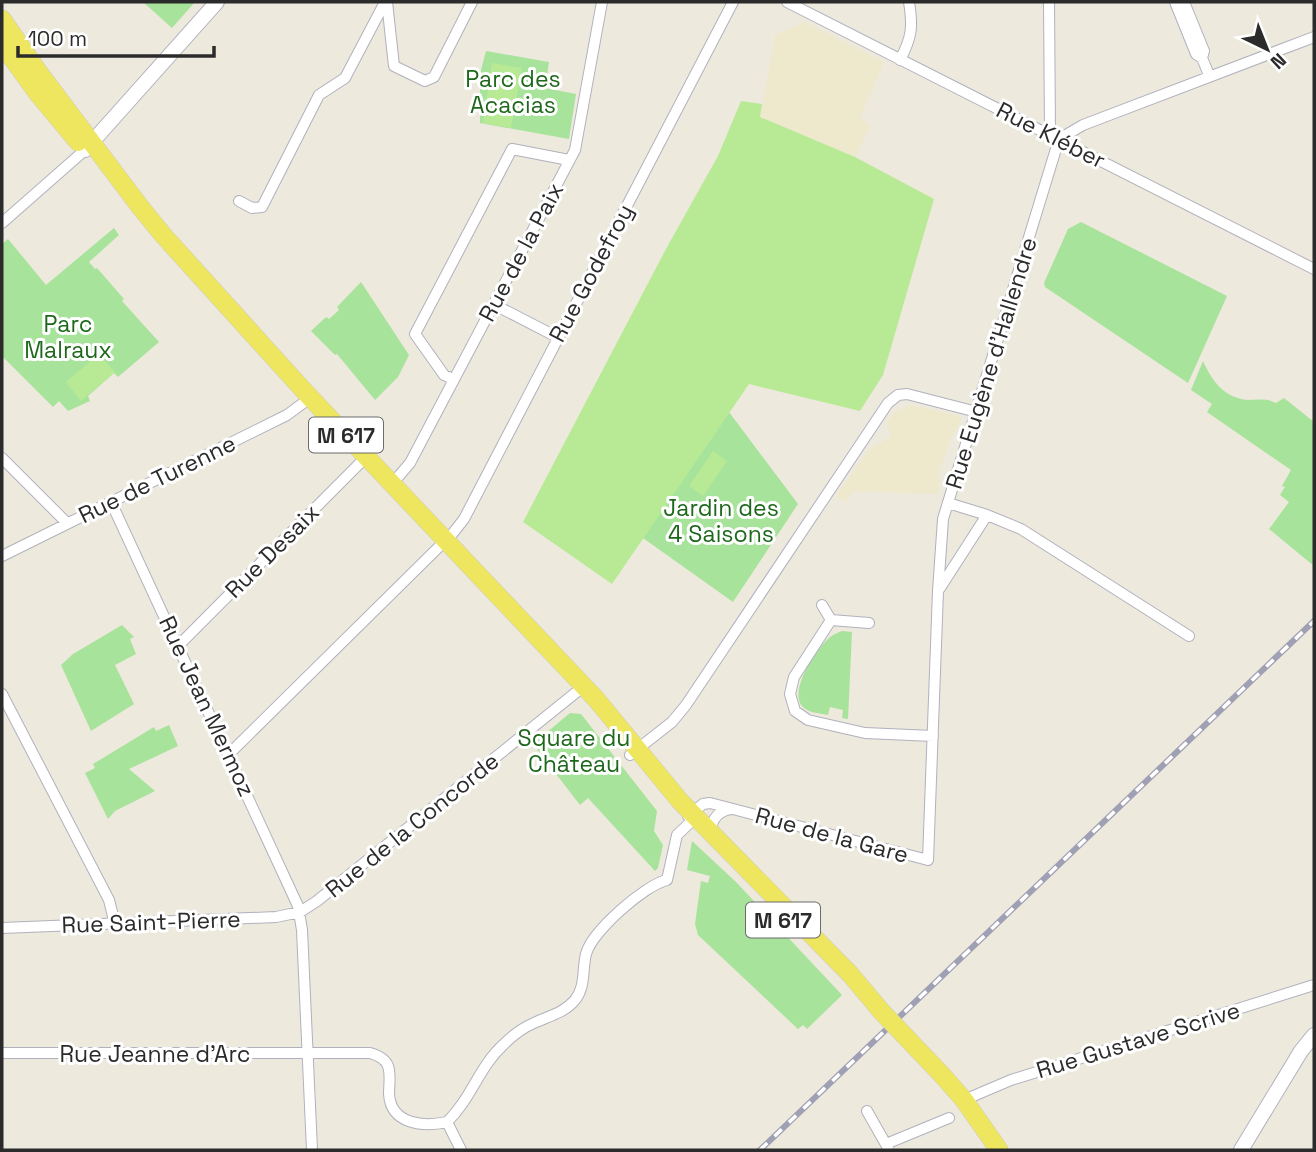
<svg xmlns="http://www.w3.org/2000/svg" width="1316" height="1152" font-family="'Space Grotesk',sans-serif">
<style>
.education{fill:#eee9cd}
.green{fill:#a7e39a}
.pitch{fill:#b8ea96}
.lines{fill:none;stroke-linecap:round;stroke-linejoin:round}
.minor-casing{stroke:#b1b1be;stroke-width:12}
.tertiary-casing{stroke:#b1b1be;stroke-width:16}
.primary-casing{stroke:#ccc;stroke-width:19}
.minor{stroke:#fff;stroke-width:10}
.tertiary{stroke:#fff;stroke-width:14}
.primary{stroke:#efe65f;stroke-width:18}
.rail-casing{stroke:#a0a0b5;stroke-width:6}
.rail{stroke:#fff;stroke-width:3.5;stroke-dasharray:10;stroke-linecap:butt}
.primary-bridge-casing{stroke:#ccc;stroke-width:19;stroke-linecap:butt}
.primary-bridge{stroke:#efe65f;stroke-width:18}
.labels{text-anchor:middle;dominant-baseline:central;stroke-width:6;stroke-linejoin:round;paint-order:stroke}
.shield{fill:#fff;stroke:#6b6b6b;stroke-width:2}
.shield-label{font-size:21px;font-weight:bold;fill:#2b2b2b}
.park-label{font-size:23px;fill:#1e681b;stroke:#fff}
.street-label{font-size:23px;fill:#2b2b2b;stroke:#fff}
</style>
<rect width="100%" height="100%" fill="#ede9dd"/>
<!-- education -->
<path class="education" d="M805 22 884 62 860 119 871 125 855 157 760 117 775 35Z
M910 405 961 416 955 434H952L938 477 941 479 937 494 853 491 846 503 836 496 868 451 891 436 887 423 894 412Z"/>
<!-- green -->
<path class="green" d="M143 2H195L172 28Z
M486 51 549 62 545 88 576 94 569 139 480 123V74Z
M1081 222 1227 296 1188 383 1045 287 1044 283 1068 229Z
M114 228 119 235 89 262 95 269 97 268 124 299 122 301 159 342 118 377 114 373 88 396 90 401 68 411 59 401 53 407 2 356V244L8 239 46 285Z
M361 282 409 355 398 377 375 400 337 354 335 355 311 331 326 317 329 319 339 310 337 307Z
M1203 361C1212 381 1224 398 1248 400 1259 400 1266 398 1276 403L1284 398 1314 422V566L1269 529 1289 502 1280 495 1285 487 1282 486 1291 470 1207 412 1212 404 1191 390Z
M729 412 798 504 733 602 643 538Z
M122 625 134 637 130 639 136 654 115 665 134 704 91 731 61 665 73 654Z
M842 631 852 632 848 719 842 718 843 710 830 707 828 715C819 713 808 713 802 706 789 691 815 650 828 639 832 635 837 633 842 631Z
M570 713 581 714 657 811 654 831 663 845 658 868 655 871 588 798 580 805 533 744Z
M169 725 178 746 129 769 155 791 115 811 108 819 85 773 95 768 93 764 154 727 156 731Z
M692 841 736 882 842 995 807 1029 803 1025 798 1029 698 935 695 924 701 881 708 883 710 876 687 870Z"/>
<!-- pitch -->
<path class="pitch" d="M492 63 522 68 511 128 483 123Z
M741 101 762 104 760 117 855 157 934 199 883 375 860 411 749 384 612 584 523 522 667 247 718 156Z
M99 354 115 372 81 401 66 382Z
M713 451 727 461 703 496 689 486Z"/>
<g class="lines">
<defs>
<path id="minor" d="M387 2 394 66 425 81 434 77 472 2
M787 2 1314 269
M1049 2 1050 134
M1175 2 1196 54 1202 58
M1184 2 1204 51 1202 58 1209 75
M900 60C912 37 913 27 909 2
M1059 139 1083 125 1314 37
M239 201 252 208 262 207 319 95 345 78 385 2
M2 223 85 150
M493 304 557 337
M453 379 444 375 415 334 512 149 569 160
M2 458 67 523
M392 484 410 463 575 150 602 2
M111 502 298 906 302 930 312 1150
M948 503 987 515 1021 529 1189 636
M2 556 287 415 310 398
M940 588 987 515
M822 605 831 620
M869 623 831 620 794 677 790 694 795 711 808 720 865 733 933 736
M179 645 366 457
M2 694 109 900 115 924
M229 754 453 533 464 519 733 2
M630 755 672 722 686 705 888 403 898 395 907 394 977 412
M688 816 703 804 710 803 928 860 938 591 943 519 1059 139
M712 832C710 819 720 810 732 809
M2 928 276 917 300 912 317 901 584 686
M2 1053H370C377 1055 385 1058 388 1066 391 1074 389 1085 389 1094 391 1125 424 1127 447 1122 471 1099 479 1067 503 1045 512 1036 522 1028 534 1023 549 1016 564 1013 575 1000 586 986 582 969 586 954 592 931 645 885 667 880L677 835 696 817
M964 1100 1011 1080 1314 985
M867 1111 888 1148
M447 1122 461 1150
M886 1144 949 1118"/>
<path id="tertiary" d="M85 150 217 2
M1241 1150 1301 1051 1314 1035"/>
<path id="primary" d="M2 19 37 70 141 208 163 235 306 393 596 699 680 801 850 974 882 1012
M2 44 38 94 78 142
M943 1076 964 1100 999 1150"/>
</defs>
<!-- minor casing -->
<use href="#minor" class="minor-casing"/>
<!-- tertiary casing -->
<use href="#tertiary" class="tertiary-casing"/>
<!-- primary casing -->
<use href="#primary" class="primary-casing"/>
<!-- minor -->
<use href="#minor" class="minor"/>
<!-- tertiary -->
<use href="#tertiary" class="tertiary"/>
<!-- primary -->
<use href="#primary" class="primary"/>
<defs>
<path id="rail" d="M760 1150 1314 621"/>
</defs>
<!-- rail casing -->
<use href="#rail" class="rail-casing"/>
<!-- rail -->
<use href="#rail" class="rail"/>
<defs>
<path id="primary-bridge" d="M882 1012 943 1076"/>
</defs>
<!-- primary-bridge casing -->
<use href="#primary-bridge" class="primary-bridge-casing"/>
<!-- primary-bridge -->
<use href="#primary-bridge" class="primary-bridge"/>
</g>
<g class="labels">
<!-- shield labels -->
<g class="shield">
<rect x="309" y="417.5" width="74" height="35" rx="5"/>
<rect x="746" y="902.5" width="74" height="35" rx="5"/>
</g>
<g class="shield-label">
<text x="346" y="435">M 617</text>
<text x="783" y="920">M 617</text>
</g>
<!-- park labels -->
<g class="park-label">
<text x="513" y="79">Parc des<tspan x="513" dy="26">Acacias</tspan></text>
<text x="68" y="324">Parc<tspan x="68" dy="26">Malraux</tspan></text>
<text x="721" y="508">Jardin des<tspan x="721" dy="26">4 Saisons</tspan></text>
<text x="574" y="738">Square du<tspan x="574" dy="26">Château</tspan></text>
</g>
<!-- street labels -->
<g class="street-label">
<text transform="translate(1051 135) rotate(27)">Rue Kléber</text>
<text transform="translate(521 252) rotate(-62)">Rue de la Paix</text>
<text transform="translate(591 273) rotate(-62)">Rue Godefroy</text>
<text transform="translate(991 363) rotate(-73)">Rue Eugène d'Hallendre</text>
<text transform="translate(157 479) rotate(-26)">Rue de Turenne</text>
<text transform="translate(272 551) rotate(-45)">Rue Desaix</text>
<text transform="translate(207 706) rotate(65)">Rue Jean Mermoz</text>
<text transform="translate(412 825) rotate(-39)">Rue de la Concorde</text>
<text transform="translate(832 835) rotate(15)">Rue de la Gare</text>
<text transform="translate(151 922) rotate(-2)">Rue Saint-Pierre</text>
<text transform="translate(1138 1040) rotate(-17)">Rue Gustave Scrive</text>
<text x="155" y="1054">Rue Jeanne d'Arc</text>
</g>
</g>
<!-- border -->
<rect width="1316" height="1152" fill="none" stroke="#2b2b2b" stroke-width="7"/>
<!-- north arrow -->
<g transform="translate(1267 49) rotate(137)" stroke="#ffffff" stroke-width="5" paint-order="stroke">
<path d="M0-5L12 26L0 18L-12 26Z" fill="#2b2b2b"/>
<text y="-10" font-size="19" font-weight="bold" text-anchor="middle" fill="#2b2b2b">N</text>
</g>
<!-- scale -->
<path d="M18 46v10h196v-10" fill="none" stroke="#2b2b2b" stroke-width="3.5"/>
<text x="28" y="46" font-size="21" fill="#2b2b2b" stroke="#ffffff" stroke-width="5" paint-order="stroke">100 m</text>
</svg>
